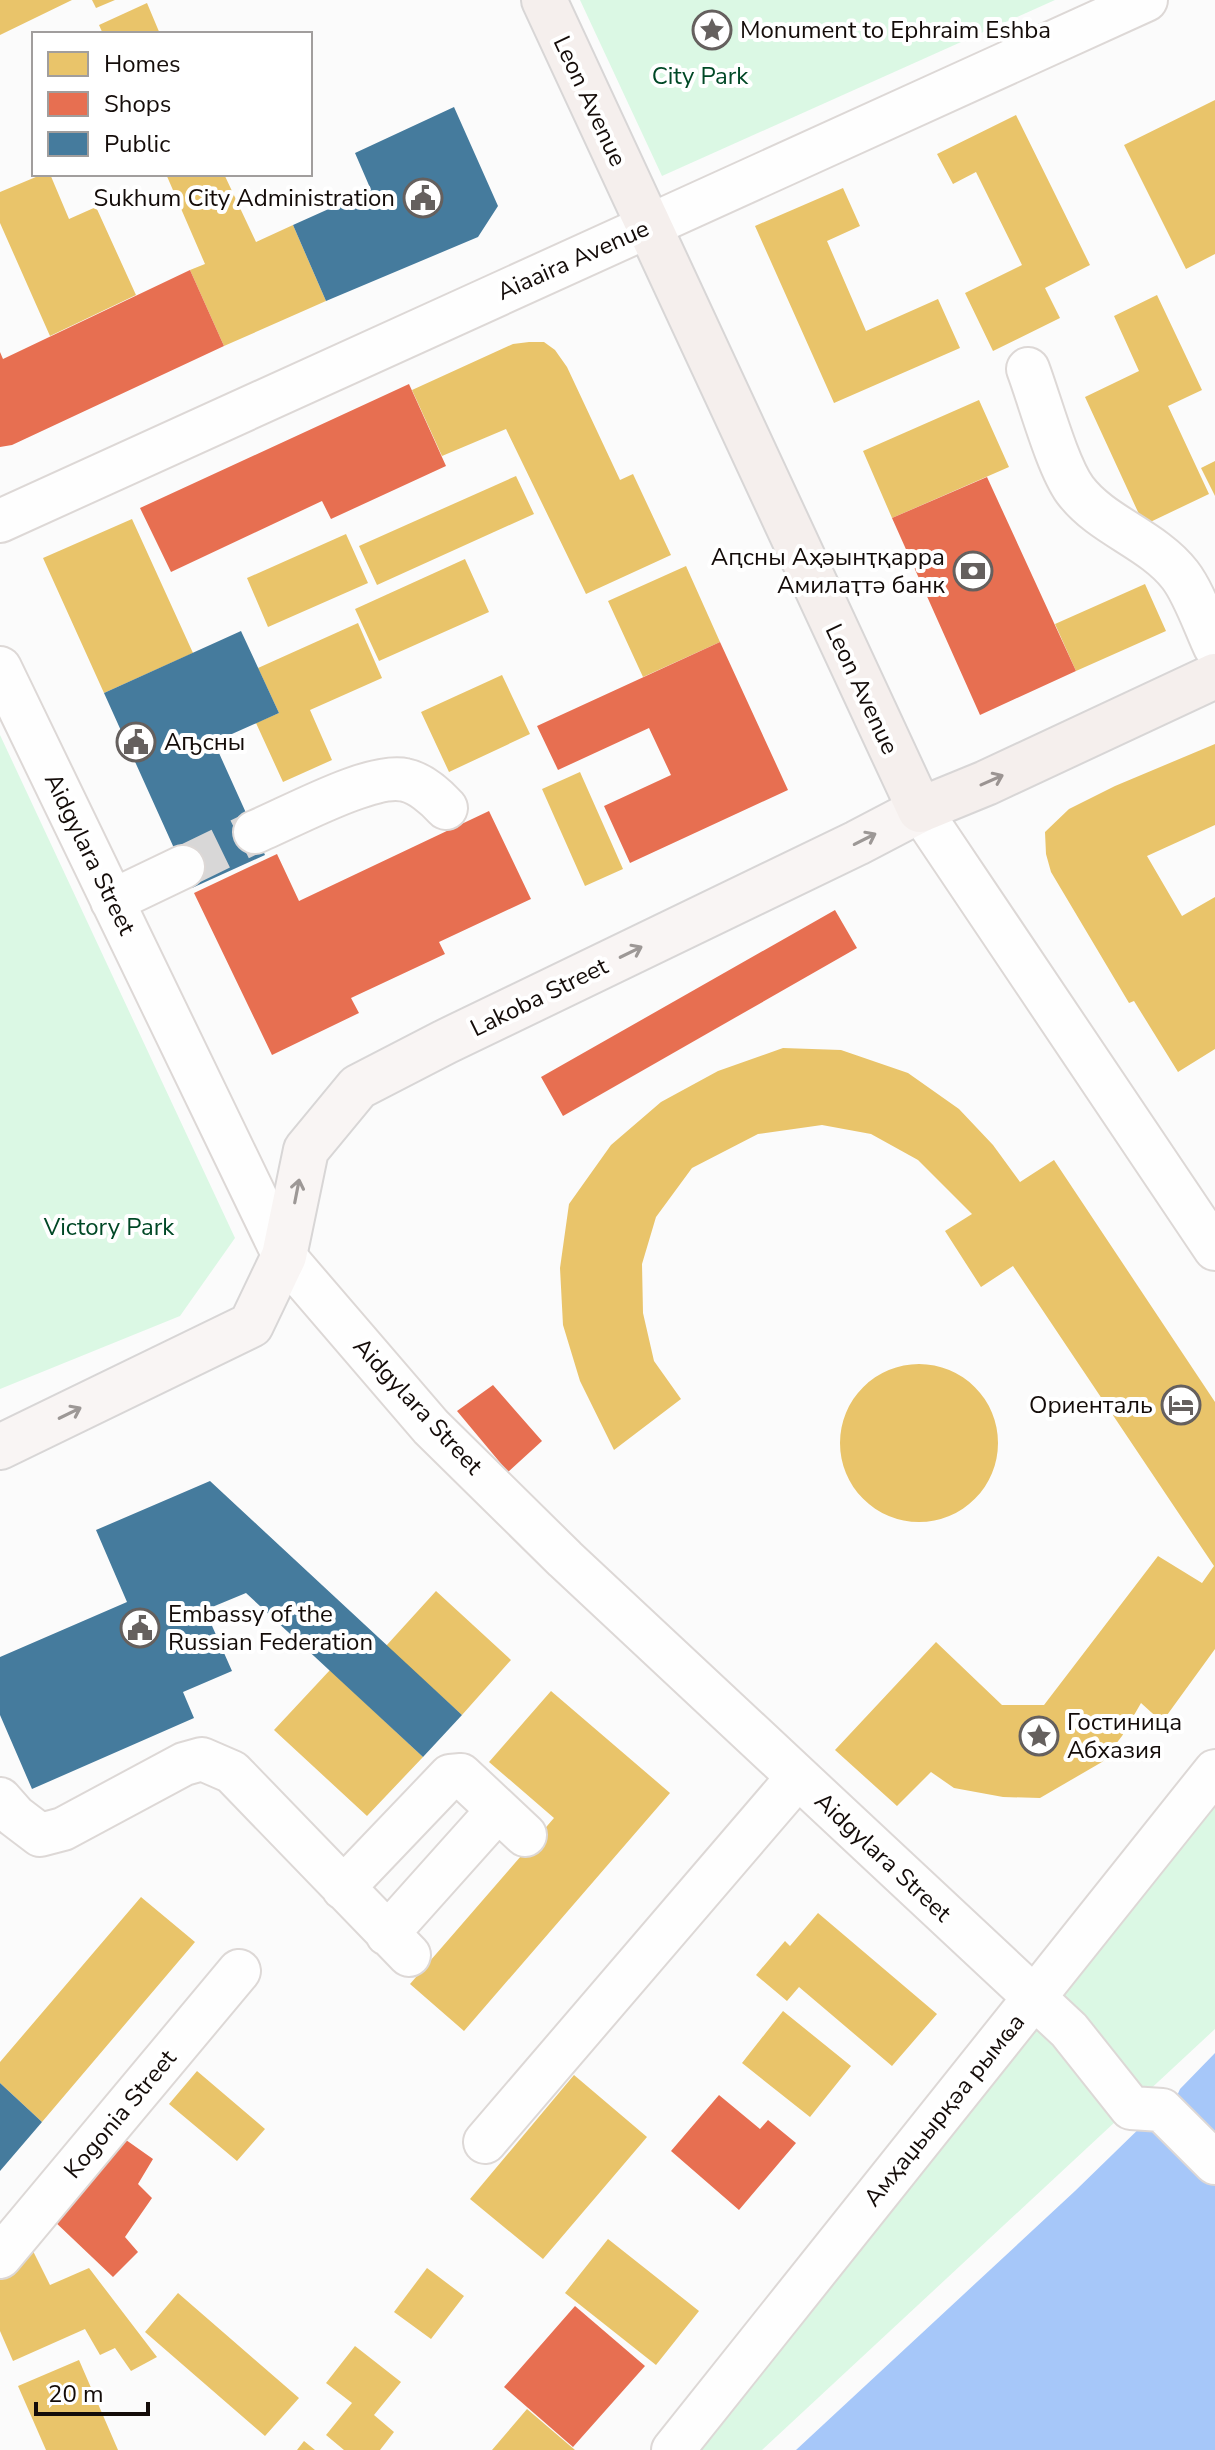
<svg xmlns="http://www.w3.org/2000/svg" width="1215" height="2450" font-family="'Nunito Sans',sans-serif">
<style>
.green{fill:#dbf8e4}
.water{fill:#a6c7f9}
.homes{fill:#e9c46a}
.shops{fill:#e76f51}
.public{fill:#457b9d}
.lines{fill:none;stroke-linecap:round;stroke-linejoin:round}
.minor-tunnel{stroke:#d8d7d7;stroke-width:42;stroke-dasharray:42 21;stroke-linecap:butt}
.minor-casing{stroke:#ddd8d6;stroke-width:46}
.major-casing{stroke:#d8d6d6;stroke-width:48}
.highway-casing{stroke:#d8d6d6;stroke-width:48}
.minor{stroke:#fefefe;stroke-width:42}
.major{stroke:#f9f5f4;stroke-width:44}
.highway{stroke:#f5efed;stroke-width:44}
.oneway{stroke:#9b9492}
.oneway2{stroke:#9d9896}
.labels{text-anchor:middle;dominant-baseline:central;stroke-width:8;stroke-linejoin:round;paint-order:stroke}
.poi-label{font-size:24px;fill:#140c09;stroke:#fff;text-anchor:start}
.park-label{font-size:24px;fill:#004826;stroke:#fff}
.street-label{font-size:24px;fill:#140c09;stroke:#fff}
</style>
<rect width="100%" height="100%" fill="#fbfbfb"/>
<!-- green -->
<path class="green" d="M580 0H1055L662 176Z
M0 735 235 1238 180 1316 0 1389Z
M1215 1802V2029L762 2450H670Z"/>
<!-- water -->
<path class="water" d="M1215 2053V2450H796L1075 2191 1151 2117 1176 2098 1180 2089Z"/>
<!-- homes -->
<path class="homes" d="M0 0H72L0 35Z
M92 0H115L96 8Z
M147 3 160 34H103L99 25Z
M1215 100V254L1186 269 1124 145Z
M1016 115 1090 265 1045 288 1060 318 993 351 965 293 1022 265 976 172 953 184 937 154Z
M43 174H50L69 219 96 207 136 295 50 336 0 223V192Z
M166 174H224L256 242 293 225 326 301 224 346 190 270 205 264Z
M843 188 860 226 827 241 866 331 938 299 960 348 834 403 755 226Z
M1157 295 1202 390 1168 406 1209 494 1144 525 1085 397 1139 371 1114 316Z
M529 342H544L555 350 567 367 620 480 633 474 671 555 586 594 506 429 442 456 412 390 513 344Z
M979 400 1009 467 892 518 863 451Z
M1215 461V496L1201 468Z
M516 476 534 514 377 585 359 546Z
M132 519 193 653 104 693 43 558Z
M346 534 368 583 268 627 247 578Z
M465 559 489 612 379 661 355 609Z
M686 566 720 642 643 677 608 601Z
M1145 584 1166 631 1076 671 1055 624Z
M358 623 382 678 310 710 332 760 283 782 256 723 279 713 258 668Z
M502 675 530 734 449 772 421 712Z
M1215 744V825L1147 856 1182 916 1215 897V1049L1178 1072 1134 1001 1129 1003 1051 872 1046 854 1045 832 1069 809 1115 786Z
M580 772 623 869 585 886 542 789Z
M783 1048 841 1050 908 1073 959 1109 993 1145 1020 1182 1054 1160 1215 1402V1649L1162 1722 1141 1703 1122 1736 1102 1762 1040 1798 1003 1797 954 1788 931 1772 897 1806 835 1750 936 1642 1002 1705H1044L1158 1556 1202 1583 1214 1566 1013 1266 981 1287 945 1231 972 1214 918 1160 871 1134 822 1125 758 1134 692 1168 656 1217 642 1264 643 1313 654 1361 681 1399 614 1450 580 1381 563 1325 560 1268 569 1204 611 1145 661 1102 718 1071Z
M840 1443a79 79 0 1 1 158 0a79 79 0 1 1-158 0Z
M436 1591 511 1660 462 1715 386 1646Z
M330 1670 423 1757 367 1816 274 1730Z
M551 1691 670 1793 464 2031 410 1984 554 1818 489 1762Z
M141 1897 195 1942 42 2122 0 2083V2062Z
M818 1913 937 2014 892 2066 799 1987 787 2001 756 1975 785 1941 790 1946Z
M783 2011 851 2066 810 2117 742 2063Z
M197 2071 265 2129 237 2161 169 2104Z
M574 2075 647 2137 543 2259 470 2199Z
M608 2239 699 2311 656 2365 565 2293Z
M29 2243 50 2285 89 2268 157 2357 131 2371 115 2348 100 2355 85 2329 13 2361 0 2331V2275Z
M427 2268 464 2296 431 2339 394 2312Z
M178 2293 299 2398 265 2436 145 2332Z
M355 2346 401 2382 374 2415 394 2432 380 2450H344L326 2435 352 2403 326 2383Z
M79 2360 118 2450H46L18 2386Z
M527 2409 575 2450H492Z
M304 2441 315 2450H297Z"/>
<!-- shops -->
<path class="shops" d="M190 270 224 346 12 445 0 447V352L3 359Z
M409 384 446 466 331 519 322 501 171 572 140 508Z
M987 477 1076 671 980 715 892 518Z
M720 642 788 790 630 863 604 806 671 775 649 728 558 770 537 726Z
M489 811 531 899 439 942 445 954 351 998 359 1013 272 1055 194 893 277 854 299 901Z
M835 910 857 948 563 1116 541 1077Z
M493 1385 542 1441 508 1472 457 1411Z
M719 2095 760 2129 768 2120 796 2143 739 2210 671 2151Z
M119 2135 153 2159 138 2184 152 2198 125 2237 138 2252 113 2277 52 2219Z
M575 2306 645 2366 573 2447 504 2387Z"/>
<!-- public -->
<path class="public" d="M454 107 498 206 478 237 326 301 293 225 371 190 355 153Z
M241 631 279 713 214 742 265 855 192 888 104 693Z
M210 1481 462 1715 423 1757 246 1593 205 1610 232 1671 183 1692 194 1718 32 1789 0 1715V1657L127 1602 96 1530Z
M0 2083 42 2122 0 2171Z"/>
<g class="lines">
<!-- minor-tunnel -->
<path class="minor-tunnel" d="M183 867 255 832"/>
<defs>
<path id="minor" d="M1028 369C1040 401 1057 465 1075 490 1102 526 1152 539 1180 575 1194 593 1205 626 1215 647
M0 521 1146 0
M0 668 284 1256 431 1427 565 1559 1069 2030 1131 2108 1162 2110 1215 2163
M920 810 1215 1249
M255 832C289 818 372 772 405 780 420 783 436 797 446 808
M112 901 183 867
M0 1799 15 1816 40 1835 63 1829 184 1764 202 1759 232 1772 409 1955
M343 1888 450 1776 461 1775 525 1835
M387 1934 498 1810
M485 2142 798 1777
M0 2257 239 1971
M673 2450 1215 1771"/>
<path id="major" d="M0 1447 251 1325 284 1256 306 1150 358 1087 445 1042 857 843 920 810"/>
<path id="highway" d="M544 0 920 810 986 783 1215 676"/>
</defs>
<!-- minor casing -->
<use href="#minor" class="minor-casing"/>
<!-- major casing -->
<use href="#major" class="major-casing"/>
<!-- highway casing -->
<use href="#highway" class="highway-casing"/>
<!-- minor -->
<use href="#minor" class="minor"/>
<!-- major -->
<use href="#major" class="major"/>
<!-- highway -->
<use href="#highway" class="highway"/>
</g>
<!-- one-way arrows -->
<defs><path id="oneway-shaft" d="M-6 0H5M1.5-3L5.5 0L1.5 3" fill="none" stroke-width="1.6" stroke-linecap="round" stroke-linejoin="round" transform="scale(2)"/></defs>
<use class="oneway" href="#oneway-shaft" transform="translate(992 780) rotate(-24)"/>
<g class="oneway2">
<use href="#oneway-shaft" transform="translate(865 839) rotate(-27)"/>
<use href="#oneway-shaft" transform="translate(631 952) rotate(-26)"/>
<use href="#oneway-shaft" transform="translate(297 1191) rotate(-79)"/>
<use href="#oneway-shaft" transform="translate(70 1413) rotate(-26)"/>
</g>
<!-- icons -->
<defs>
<symbol id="sight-ring" viewBox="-11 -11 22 22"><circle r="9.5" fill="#fff" stroke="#65605e" stroke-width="1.5"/><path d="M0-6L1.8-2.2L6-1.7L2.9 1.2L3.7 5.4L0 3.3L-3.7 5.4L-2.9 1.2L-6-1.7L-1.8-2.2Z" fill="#65605e"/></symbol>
<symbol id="civic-ring" viewBox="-11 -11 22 22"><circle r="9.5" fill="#fff" stroke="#65605e" stroke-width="1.5"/><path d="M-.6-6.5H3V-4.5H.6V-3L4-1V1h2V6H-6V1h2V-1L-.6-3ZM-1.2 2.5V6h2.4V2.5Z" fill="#65605e"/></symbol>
<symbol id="bank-ring" viewBox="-11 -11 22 22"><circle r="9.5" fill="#fff" stroke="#65605e" stroke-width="1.5"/><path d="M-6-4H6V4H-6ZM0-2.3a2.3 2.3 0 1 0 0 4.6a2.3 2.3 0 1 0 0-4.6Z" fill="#65605e"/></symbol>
<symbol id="hotel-ring" viewBox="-11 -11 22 22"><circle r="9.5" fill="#fff" stroke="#65605e" stroke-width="1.5"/><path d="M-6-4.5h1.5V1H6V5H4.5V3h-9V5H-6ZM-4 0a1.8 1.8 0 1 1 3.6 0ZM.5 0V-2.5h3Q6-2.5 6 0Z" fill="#65605e"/></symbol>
</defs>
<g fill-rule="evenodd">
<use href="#sight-ring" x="690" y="8" width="44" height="44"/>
<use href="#civic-ring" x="401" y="176" width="44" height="44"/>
<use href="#bank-ring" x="951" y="549" width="44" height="44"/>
<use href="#civic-ring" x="114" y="720" width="44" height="44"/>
<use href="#hotel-ring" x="1159" y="1383" width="44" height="44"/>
<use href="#civic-ring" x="118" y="1606" width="44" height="44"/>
<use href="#sight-ring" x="1017" y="1714" width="44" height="44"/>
</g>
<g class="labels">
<!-- poi labels -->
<g class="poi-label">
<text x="740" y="30">Monument to Ephraim Eshba</text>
<text x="395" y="198" text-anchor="end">Sukhum City Administration</text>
<text x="945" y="557" text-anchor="end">Аԥсны Аҳәынҭқарра<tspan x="945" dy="28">Амилаҭтә банк</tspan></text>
<text x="164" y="742">Аҧсны</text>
<text x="1153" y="1405" text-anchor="end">Ориенталь</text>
<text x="168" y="1614">Embassy of the<tspan x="168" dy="28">Russian Federation</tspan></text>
<text x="1067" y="1722">Гостиница<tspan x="1067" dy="28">Абхазия</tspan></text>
</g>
<!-- park labels -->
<g class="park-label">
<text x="700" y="76">City Park</text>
<text x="109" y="1227">Victory Park</text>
</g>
<!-- street labels -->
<g class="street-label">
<text transform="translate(590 101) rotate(65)">Leon Avenue</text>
<text transform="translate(573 260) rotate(-24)">Aiaaira Avenue</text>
<text transform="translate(862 689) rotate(65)">Leon Avenue</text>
<text transform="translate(90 854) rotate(64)">Aidgylara Street</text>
<text transform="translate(539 997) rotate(-26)">Lakoba Street</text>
<text transform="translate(418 1406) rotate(47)">Aidgylara Street</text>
<text transform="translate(883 1857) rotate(43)">Aidgylara Street</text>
<text transform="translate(944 2110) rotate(-51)">Амҳаџьырқәа рымҩа</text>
<text transform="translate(120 2114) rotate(-50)">Kogonia Street</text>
</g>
</g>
<!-- legend -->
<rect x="32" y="32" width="280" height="144" fill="#ffffff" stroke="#a19e9d" stroke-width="2"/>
<rect x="48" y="52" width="40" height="24" fill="#e9c46a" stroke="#a19e9d" stroke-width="2"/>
<text x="104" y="72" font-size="24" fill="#140c09">Homes</text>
<rect x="48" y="92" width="40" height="24" fill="#e76f51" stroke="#a19e9d" stroke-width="2"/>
<text x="104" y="112" font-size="24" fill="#140c09">Shops</text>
<rect x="48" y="132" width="40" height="24" fill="#457b9d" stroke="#a19e9d" stroke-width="2"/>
<text x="104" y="152" font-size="24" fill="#140c09">Public</text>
<!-- scale -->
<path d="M36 2402v12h112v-12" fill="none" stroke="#140c09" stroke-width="4"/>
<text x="48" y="2402" font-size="24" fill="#140c09" stroke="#ffffff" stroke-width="6" paint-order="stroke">20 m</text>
</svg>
